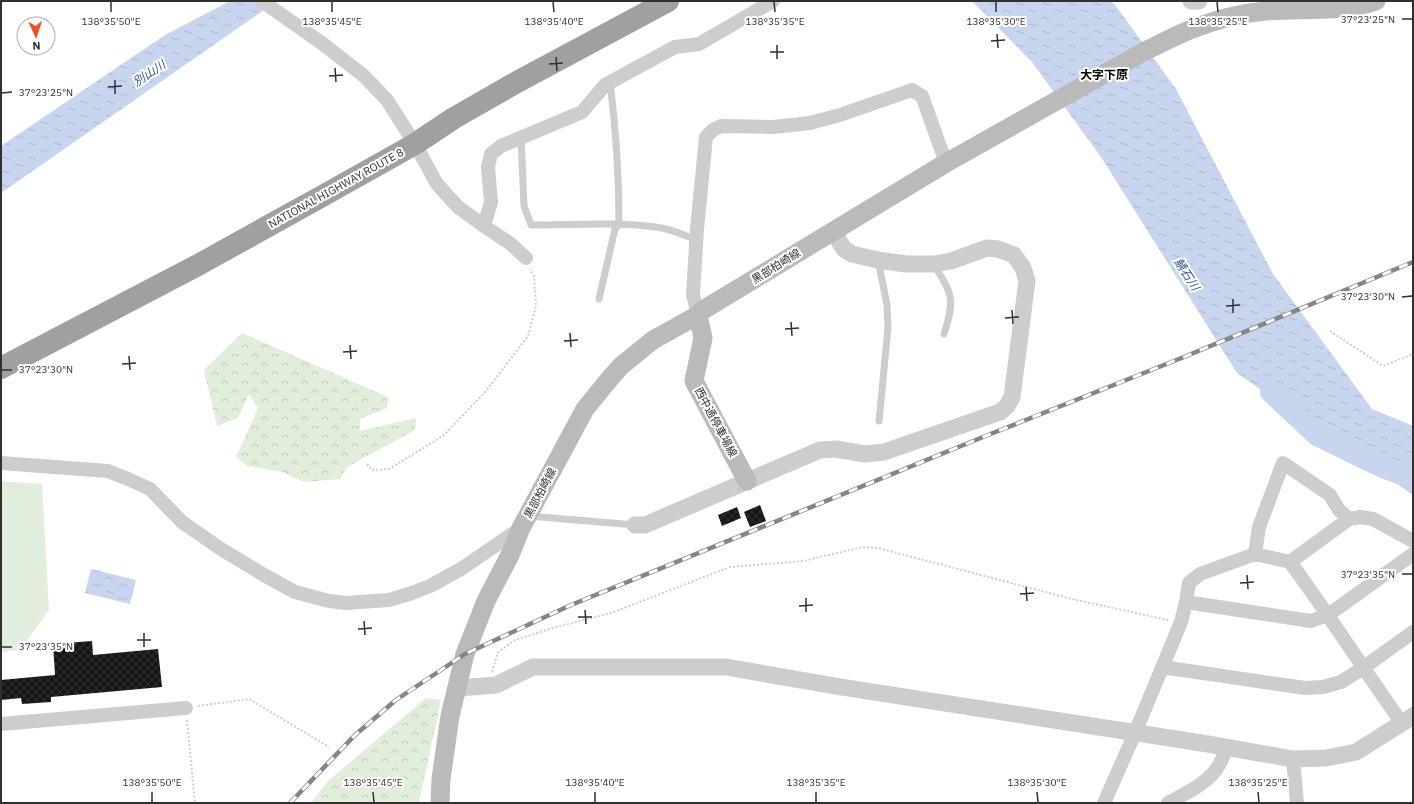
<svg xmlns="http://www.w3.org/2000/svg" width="1414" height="804" font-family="'IBM Plex Sans','Noto Sans JP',sans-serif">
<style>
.forest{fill:url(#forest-crowns)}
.park{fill:#e1eedc}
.water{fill:url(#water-ripples)}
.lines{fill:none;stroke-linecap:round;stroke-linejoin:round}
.river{stroke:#c7d5ef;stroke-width:22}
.building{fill:url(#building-cross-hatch)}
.path{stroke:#cdcdcd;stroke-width:2;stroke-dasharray:2 2;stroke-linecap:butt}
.service{stroke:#cdcdcd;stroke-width:7}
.minor{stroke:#cdcdcd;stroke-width:14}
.tertiary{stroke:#cdcdcd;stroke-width:17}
.secondary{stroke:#bababa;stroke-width:19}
.trunk{stroke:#a0a0a0;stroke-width:22}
.rail-casing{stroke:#858585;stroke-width:4.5}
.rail{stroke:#fff;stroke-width:3;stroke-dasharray:9;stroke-linecap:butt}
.ticks{fill:none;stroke:#303030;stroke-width:1.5}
.labels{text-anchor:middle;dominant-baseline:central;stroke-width:4;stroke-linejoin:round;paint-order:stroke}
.street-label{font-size:11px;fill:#303030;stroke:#fff}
.water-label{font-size:12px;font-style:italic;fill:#35589a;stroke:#fff}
.neighbourhood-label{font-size:12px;font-weight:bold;fill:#000;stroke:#fff}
.ticks-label{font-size:10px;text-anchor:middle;fill:#303030;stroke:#fff;stroke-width:4;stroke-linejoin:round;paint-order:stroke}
</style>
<defs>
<pattern id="forest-crowns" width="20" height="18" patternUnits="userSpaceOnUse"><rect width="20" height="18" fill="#e1eedc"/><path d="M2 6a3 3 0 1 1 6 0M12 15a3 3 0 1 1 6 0" fill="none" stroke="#c1ccbd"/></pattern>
<pattern id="water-ripples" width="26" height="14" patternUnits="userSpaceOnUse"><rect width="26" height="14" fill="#c7d5ef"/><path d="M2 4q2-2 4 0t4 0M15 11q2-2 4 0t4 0" fill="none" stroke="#abb7cd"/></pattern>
<pattern id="building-cross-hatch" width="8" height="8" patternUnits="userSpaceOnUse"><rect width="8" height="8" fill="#171717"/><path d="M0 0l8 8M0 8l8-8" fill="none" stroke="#303030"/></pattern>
</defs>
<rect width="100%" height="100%" fill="#fff"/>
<!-- forest -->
<path class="forest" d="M242 333 388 397 387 408 360 419V431L416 418 415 430 347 467 340 479 304 482 282 472 247 466 236 457 258 408 249 394 238 418 217 426 204 370Z
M426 698 441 700 419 803H311L328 781Z"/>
<!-- park -->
<path class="park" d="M1 481 42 484 49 610 20 650 1 652Z"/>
<!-- water -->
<path class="water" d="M230 1H277L1 193V146L165 35Z
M972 1H1110L1115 5 1176 89 1273 274 1372 409 1413 426V495L1237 373 1101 157 1032 62Z
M91 569 136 580 130 604 85 593Z"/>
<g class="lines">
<!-- river -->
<path class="river" d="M1271 392 1317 435 1385 468 1413 478"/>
</g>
<!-- building -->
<path class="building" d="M760 505 766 521 750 527 744 512Z
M737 507 741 518 722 526 718 515Z
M92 641 93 655 158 649 162 687 51 697V702L22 704 21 698 1 700V680L55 675 53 644Z"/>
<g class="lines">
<!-- path -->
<path class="path" d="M1330 331 1383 366 1413 354
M367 464 372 470 389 469 443 436 486 391 528 336 536 306 534 276 530 269
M492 672 498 652 515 640 553 628 611 613 730 567 803 561 863 547 878 548 1072 599 1168 620
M198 706 249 699 329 747
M187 720 195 803"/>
<!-- service -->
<path class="service" d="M521 137 524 206 531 225C574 225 619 221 662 228 674 230 685 236 697 240
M878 260 887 305 888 328 879 421
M934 265C953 295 955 299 944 334
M599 299 615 229 619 225C619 177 616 129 610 82
M529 516 635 525"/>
<!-- minor -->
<path class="minor" d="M262 1 323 44 364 76 387 100 415 144 437 184 458 207 484 226 511 244 526 258
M484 226 491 202 488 167 491 154 501 146 582 112 605 85 675 47 699 44 773 1
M698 315 693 295 697 229 706 137 713 130 721 126 773 127 810 123 840 115 912 90 922 96 946 163
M1 463 108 471 128 479 150 489 182 522 221 549 264 575 295 592 329 601 346 603 389 600 409 594 430 586 461 569 521 528
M1255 554 1259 527 1283 463 1330 495 1339 510 1349 519 1360 517 1373 519 1413 541
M1290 562 1349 519
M1186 602 1311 621 1328 615 1413 554
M1162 667 1291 686 1305 688 1323 687 1341 682 1363 668 1413 632
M1 724 186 708
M1293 759 1297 803
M1104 803 1135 733 1181 622 1186 602 1189 583 1200 574 1255 554 1290 562C1329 615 1364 670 1402 723
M1168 803C1186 793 1209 783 1219 765 1223 759 1224 753 1227 747"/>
<!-- tertiary -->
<path class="tertiary" d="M1191 1H1199
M635 525H645L820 450 836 449 865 454 884 452 1000 412 1007 406 1012 397 1027 281 1023 268 1014 255 998 249 987 248 951 261 934 264H906L878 260 852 254 844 249 833 231
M458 688 496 685 533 667H726L841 687 1208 744 1293 759 1326 758 1356 752 1413 716"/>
<!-- secondary -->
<path class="secondary" d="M698 315 703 338 694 381 747 481
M440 803 441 779 450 716 465 654 486 601 510 555 521 528 585 409 612 376 621 366 653 340 698 315 703 310 946 163 1145 51C1161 44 1176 35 1192 29 1215 20 1242 13 1266 11 1302 8 1341 13 1376 1"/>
<!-- trunk -->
<path class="trunk" d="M1 368 198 265 326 194 415 144 454 118 517 82 668 1"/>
<defs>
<path id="rail" d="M290 803 355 735 396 700 465 654 571 605 983 437 1179 359 1413 262"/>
</defs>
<!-- rail casing -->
<use href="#rail" class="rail-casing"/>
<!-- rail -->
<use href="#rail" class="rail"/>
</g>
<!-- ticks -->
<path class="ticks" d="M111 2V12M332 2V12M553 2 554 12M774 2 775 12M996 2V12M1217 2 1218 12M1402 19H1412M997 34 998 48M991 41 1005 40M777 45V59M770 52H784M556 57 557 71M549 64 563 63M335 68 336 82M329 76 343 75M115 80V94M108 87 122 86M2 93 12 92M1402 297 1412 296M1233 299V313M1226 306 1240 305M1012 310 1013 324M1005 318 1019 317M791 322 792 336M785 329 799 328M570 333 571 347M564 341 578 340M350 345 351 359M343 352 357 351M129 356 130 370M122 364 136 363M2 370H12M1402 574H1412M1247 575 1248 589M1240 583 1254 582M1026 587 1027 601M1020 594 1034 593M806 598V612M799 606 813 605M585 610 586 624M578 617H592M364 621 365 635M358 629 372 628M144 633V647M137 640H151M2 647H12M152 792V802M373 792 374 802M595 792V802M816 792V802M1037 792 1038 802M1258 792 1259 802"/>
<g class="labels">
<!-- street labels -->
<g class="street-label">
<text transform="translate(336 188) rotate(-29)">NATIONAL HIGHWAY ROUTE 8</text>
<text transform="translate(776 266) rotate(-32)">黒部柏崎線</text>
<text transform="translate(716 422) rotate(62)">西中通停車場線</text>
<text transform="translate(540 493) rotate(-62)">黒部柏崎線</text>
</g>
<!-- water labels -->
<g class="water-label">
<text transform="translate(149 73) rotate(-34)">別山川</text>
<text transform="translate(1187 274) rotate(57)">鯖石川</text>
</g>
<!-- neighbourhood labels -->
<g class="neighbourhood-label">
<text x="1104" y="74">大字下原</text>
</g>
</g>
<g class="ticks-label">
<text x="1368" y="23">37°23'25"N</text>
<text x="111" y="25">138°35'50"E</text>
<text x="332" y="25">138°35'45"E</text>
<text x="554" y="25">138°35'40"E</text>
<text x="775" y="25">138°35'35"E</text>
<text x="996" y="25">138°35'30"E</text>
<text x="1218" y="25">138°35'25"E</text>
<text x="46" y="96">37°23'25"N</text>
<text x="1368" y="300">37°23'30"N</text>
<text x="46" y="373">37°23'30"N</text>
<text x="1368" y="578">37°23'35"N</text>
<text x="46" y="650">37°23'35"N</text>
<text x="152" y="786">138°35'50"E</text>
<text x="373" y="786">138°35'45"E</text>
<text x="595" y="786">138°35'40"E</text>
<text x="816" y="786">138°35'35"E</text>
<text x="1037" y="786">138°35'30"E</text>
<text x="1258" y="786">138°35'25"E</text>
</g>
<!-- border -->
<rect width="1414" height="804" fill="none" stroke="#303030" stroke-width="4"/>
<!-- north arrow -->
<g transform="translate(36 36) rotate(177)"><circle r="19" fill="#ffffff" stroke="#acacac"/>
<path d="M0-3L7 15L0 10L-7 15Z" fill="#f64c23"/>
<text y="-6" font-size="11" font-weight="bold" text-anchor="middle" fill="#303030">N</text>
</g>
</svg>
